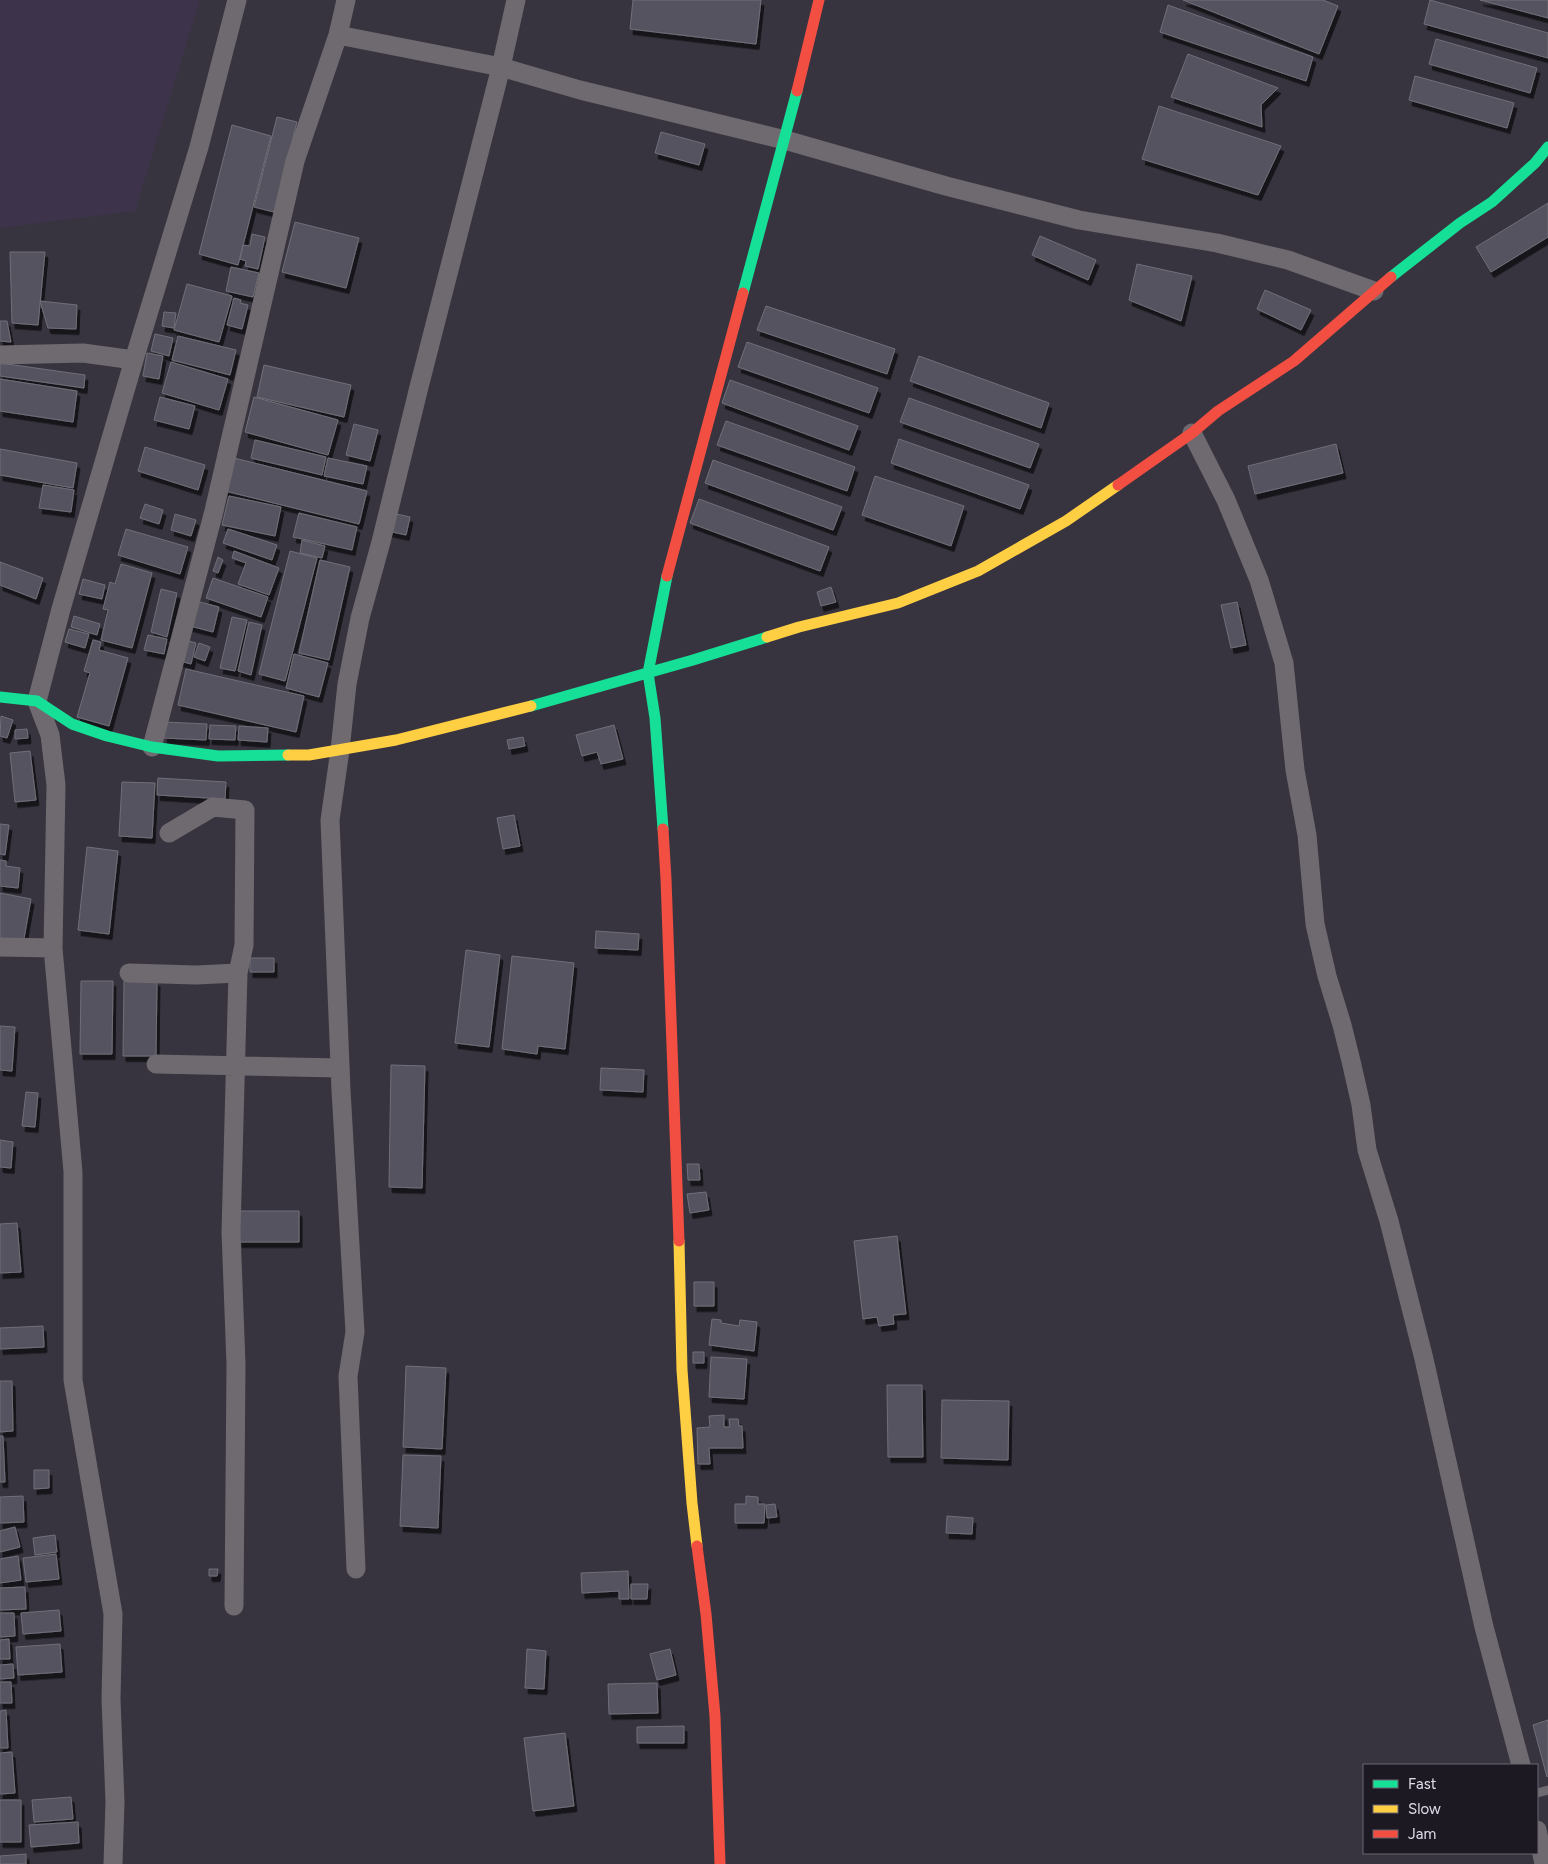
<svg xmlns="http://www.w3.org/2000/svg" width="1548" height="1864" font-family="Figtree,sans-serif">
<style>
.built{fill:#3d334a}
.building{fill:#55535e;stroke:#706f79;filter:url(#shadow)}
.lines{fill:none;stroke-linecap:round;stroke-linejoin:round}
.lane{stroke:#6f6a6f;stroke-width:9}
.street{stroke:#6f6a6f;stroke-width:19}
.fast{stroke:#16e098;stroke-width:11}
.slow{stroke:#ffcf43;stroke-width:11}
.jam{stroke:#f24e42;stroke-width:11}
</style>
<defs>
<filter id="shadow"><feDropShadow dx="3" dy="5.5" stdDeviation="0" flood-color="#0009"/></filter>
</defs>
<rect width="100%" height="100%" fill="#38343f"/>
<!-- built -->
<path class="built" d="M0 0H200L135 211 0 228Z"/>
<!-- building -->
<path class="building" d="M633 0H761L756 44 630 29Z
M1183 0H1323L1338 6 1319 54Z
M1430 0 1548 33V58L1424 24Z
M1480 0H1548V18Z
M1168 5 1313 57 1306 81 1160 32Z
M1436 39 1537 68 1530 93 1429 64Z
M1188 54 1278 88 1261 105 1262 127 1171 97Z
M1415 76 1514 103 1507 128 1409 100Z
M1159 106 1281 146 1258 195 1142 159Z
M277 117 297 122 274 212 254 207Z
M232 125 271 136 238 265 199 254Z
M661 132 705 144 699 165 655 153Z
M1548 203V237L1491 272 1476 247Z
M295 222 359 238 346 288 282 272Z
M252 234 265 237 258 269 245 266 246 261 240 259 243 245 250 246Z
M1040 236 1096 260 1088 280 1032 255Z
M10 252H45L38 325 12 323Z
M1137 264 1192 276 1181 321 1129 300Z
M231 267 259 273 253 297 226 291Z
M187 284 232 296 219 342 174 330Z
M1265 290 1311 310 1301 330 1257 309Z
M234 298 241 300 240 303 248 305 242 329 227 325Z
M40 301 77 305 76 329 48 328Z
M766 306 895 349 887 374 757 330Z
M164 312 176 313 174 328 162 326Z
M0 321H7L11 342 0 341Z
M155 334 173 338 169 356 151 351Z
M178 336 236 350 230 375 172 360Z
M747 342 878 388 869 413 738 367Z
M147 353 163 356 159 379 143 376Z
M919 356 1049 403 1041 428 910 381Z
M171 362 228 379 219 410 162 393Z
M0 363 85 375 84 388 0 376Z
M264 365 351 385 344 417 257 397Z
M0 379 77 391 73 422 0 411Z
M730 380 858 426 849 450 722 403Z
M160 397 195 406 189 429 154 420Z
M254 397 338 420 328 455 245 432Z
M909 398 1039 444 1030 468 900 422Z
M726 421 855 467 847 491 717 445Z
M354 424 378 430 370 461 346 455Z
M899 439 1029 485 1020 509 891 463Z
M255 440 326 457 322 475 251 458Z
M1336 444 1343 473 1255 494 1248 466Z
M145 447 205 465 198 490 138 471Z
M0 449 77 463 73 488 0 475Z
M234 458 367 491 359 524 225 491Z
M328 458 367 466 363 484 324 476Z
M713 460 842 507 833 530 705 483Z
M875 476 964 506 951 546 862 515Z
M43 485 74 490 71 512 39 508Z
M229 496 281 507 275 536 222 525Z
M699 499 829 547 820 571 690 523Z
M145 504 163 510 159 524 140 518Z
M299 513 357 527 352 550 293 537Z
M392 513 410 517 406 535 388 531Z
M175 514 196 520 191 536 171 530Z
M126 529 188 547 180 574 118 555Z
M228 529 277 545 272 560 223 543Z
M302 540 325 546 322 558 300 553Z
M234 551 279 568 269 595 238 584 246 563 232 558Z
M290 551 317 558 285 681 259 674Z
M218 557 223 560 218 573 213 571Z
M320 560 350 567 329 660 299 653Z
M0 562 43 578 36 599 0 585Z
M121 564 152 573 132 648 101 640 108 610 103 609 110 582 115 584Z
M213 578 268 597 261 617 206 598Z
M83 579 105 585 102 599 79 594Z
M831 587 836 602 821 606 817 592Z
M161 589 177 593 167 637 151 632Z
M196 601 219 607 213 632 190 626Z
M1237 602 1246 645 1231 648 1221 605Z
M74 616 100 624 97 635 71 627Z
M232 617 247 620 235 671 220 668Z
M249 622 262 625 251 675 238 671Z
M69 629 89 634 85 648 65 642Z
M148 635 167 639 164 654 144 650Z
M93 640 101 642 99 650 128 658 109 726 77 717 90 673 84 671Z
M185 640 196 643 191 664 180 661Z
M199 643 210 647 205 661 194 657Z
M294 654 328 663 319 697 286 688Z
M186 669 304 696 296 732 178 705Z
M1 716 13 720 7 738 0 736Z
M165 722 207 724 206 740 164 738Z
M210 725 236 726 235 740 209 739Z
M614 725 623 759 601 764 597 752 582 756 576 735Z
M239 726 268 728 267 742 238 740Z
M27 729 28 738 15 739V730Z
M523 737 525 746 509 749 507 740Z
M30 751 36 800 15 802 10 753Z
M158 778 226 782 225 799 157 795Z
M122 782 155 783 152 838 119 836Z
M514 815 520 846 503 849 497 818Z
M0 824 9 825 5 855 0 854Z
M87 847 118 851 109 934 78 930Z
M0 860 6 861V866L20 868 18 888 0 886Z
M0 893 31 899 23 944 0 939Z
M596 931 639 934 638 950 595 948Z
M466 950 500 955 489 1047 455 1043Z
M512 956 574 963 565 1049 538 1046 537 1054 502 1049Z
M250 958H274V972H250Z
M81 981H113L112 1054H80Z
M124 981H157L156 1056H123Z
M0 1026 15 1027 12 1071 0 1070Z
M391 1065 425 1066 422 1188 389 1187Z
M601 1068 644 1070 643 1092 600 1090Z
M26 1092 38 1093 35 1127 22 1126Z
M0 1140 13 1142 11 1168 0 1167Z
M687 1164H699L700 1180H688Z
M706 1192 709 1210 690 1213 687 1194Z
M239 1211H299V1242H239Z
M17 1223 21 1272 0 1273V1224Z
M897 1236 906 1314 893 1315 894 1324 879 1326 877 1317 863 1319 854 1241Z
M694 1282H714V1306H694Z
M712 1319 721 1320V1323L739 1326 740 1320 757 1322 754 1351 709 1345Z
M43 1326 44 1347 0 1349V1328Z
M693 1352H704V1363H693Z
M711 1357 747 1359 744 1399 709 1397Z
M406 1366 446 1368 442 1449 403 1447Z
M0 1381H12L13 1431 0 1432Z
M887 1385H922L923 1457H888Z
M942 1400 1009 1401 1008 1460 941 1458Z
M724 1415V1427H730L729 1419H738L739 1426H742L743 1448H709L710 1464H698L697 1428 710 1427 709 1416Z
M0 1436H3L5 1482H0Z
M403 1455 441 1456 438 1528 400 1526Z
M34 1470H49V1488L34 1489Z
M23 1496 24 1522 0 1523V1497Z
M746 1496 758 1497V1504H765L764 1523H735V1504H746Z
M775 1504 777 1517 767 1518 766 1505Z
M947 1516 973 1518 972 1534 946 1533Z
M15 1527 20 1547 0 1552V1531Z
M55 1535 57 1552 35 1555 33 1538Z
M56 1554 59 1579 26 1582 23 1558Z
M18 1556 21 1580 0 1583V1559Z
M209 1569H218L217 1576H209Z
M628 1571 629 1599H619V1591L582 1593 581 1573Z
M631 1584H648L647 1599H631Z
M25 1587 26 1609 0 1610V1588Z
M59 1610 61 1631 23 1634 21 1613Z
M0 1613H14L15 1636 0 1637Z
M9 1639 10 1659H0V1640Z
M60 1644 62 1672 18 1675 16 1647Z
M527 1649 546 1651 544 1689 525 1688Z
M670 1649 676 1675 657 1680 650 1654Z
M13 1664 14 1678 0 1679V1665Z
M0 1682H11L12 1703H0Z
M657 1683 658 1713 609 1714 608 1684Z
M6 1710 8 1748H0V1711Z
M1548 1720V1776L1547 1777 1533 1725Z
M684 1726V1743H637V1727Z
M565 1733 574 1806 533 1811 524 1738Z
M12 1752 15 1793 0 1794V1753Z
M71 1797 73 1819 34 1822 32 1800Z
M0 1800H21V1842H0Z
M78 1822 79 1843 31 1847 29 1825Z
M26 1854V1864H0V1856Z"/>
<g class="lines">
<!-- lane -->
<path class="lane" d="M1537 1793 1548 1790"/>
<!-- street -->
<path class="street" d="M338 35 501 67 580 90 785 140 946 186 1079 220 1217 243 1288 260 1374 291
M0 355 83 353 134 360 199 147 237 0
M1192 433 1226 500 1259 580 1284 663 1295 770 1307 835 1315 924 1327 976 1342 1025 1351 1061 1361 1105 1367 1150 1389 1221 1424 1359 1484 1627 1521 1765
M152 747 214 511 295 161 338 35 346 0
M169 833 213 807 245 810 244 945 238 973 231 1232 236 1364 234 1606
M0 947 53 948
M129 973 196 975 238 973
M156 1064 340 1068
M356 1569 348 1376 355 1332 341 1090 330 820 340 750 347 684 360 618 381 542 419 387 501 67 516 0
M1537 1830 1544 1864
M113 1864 115 1802 111 1699 113 1614 73 1380V1172L53 948 56 785 50 735 37 701 61 609 134 360"/>
<!-- fast -->
<path class="fast" d="M1391 277 1460 223 1492 202 1535 163 1548 147
M743 293 797 91
M0 697 37 701 72 724 107 736 152 747 218 756 288 755
M531 706 693 660 767 637
M663 829 655 718 648 673 667 576"/>
<!-- slow -->
<path class="slow" d="M767 637 799 627 898 603 978 571 1066 521 1118 485
M288 755H309L396 740 531 706
M679 1241 682 1370 692 1503 697 1546"/>
<!-- jam -->
<path class="jam" d="M797 91 819 0
M1118 485 1192 433 1218 411 1294 361 1391 277
M667 576 743 293
M663 829 666 879 679 1241
M697 1546 706 1614 715 1716 720 1864"/>
</g>
<!-- legend -->
<rect x="1363" y="1764" width="175" height="90" fill="#1d1922" stroke="#6b6772"/>
<rect x="1373" y="1780" width="25" height="8" fill="#16e098" stroke="#6b6772"/>
<text x="1408" y="1789" font-size="15" fill="#e1dce9">Fast</text>
<rect x="1373" y="1805" width="25" height="8" fill="#ffcf43" stroke="#6b6772"/>
<text x="1408" y="1814" font-size="15" fill="#e1dce9">Slow</text>
<rect x="1373" y="1830" width="25" height="8" fill="#f24e42" stroke="#6b6772"/>
<text x="1408" y="1839" font-size="15" fill="#e1dce9">Jam</text>
</svg>
